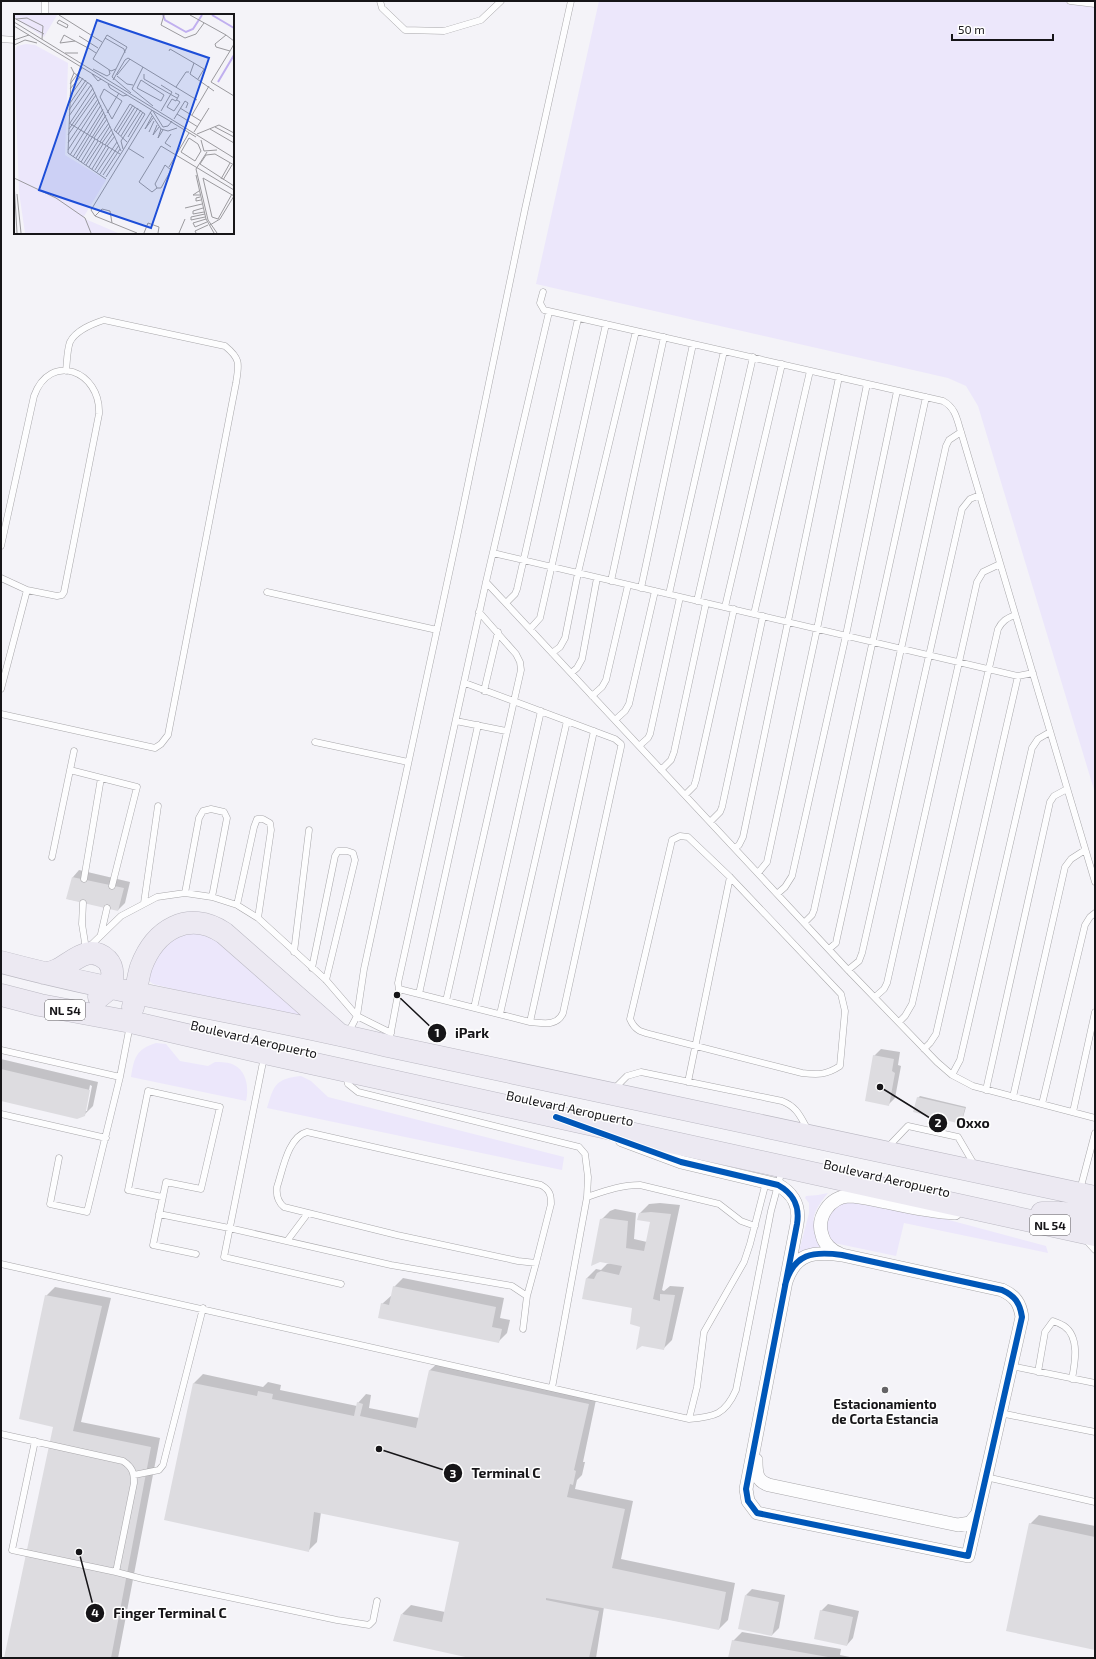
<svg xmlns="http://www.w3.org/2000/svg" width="1096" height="1659" font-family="'Exo 2',sans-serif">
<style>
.green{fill:#ece7fb}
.shadow{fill:#0003;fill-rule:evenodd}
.building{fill:#dddce0}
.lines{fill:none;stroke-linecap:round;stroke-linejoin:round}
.lane-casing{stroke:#a8a7aa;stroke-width:7}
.street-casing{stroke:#a8a7aa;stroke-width:14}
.highway-casing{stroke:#bab8c2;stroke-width:23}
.lane{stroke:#fdfdfe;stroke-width:6}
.street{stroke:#fdfdfe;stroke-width:13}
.highway{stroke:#ece9f2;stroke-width:22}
.cycleway-casing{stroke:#fff;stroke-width:8}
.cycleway{stroke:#0057b8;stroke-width:6}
.poi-dot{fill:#646366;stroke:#fff;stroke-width:1.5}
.labels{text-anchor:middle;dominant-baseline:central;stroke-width:3;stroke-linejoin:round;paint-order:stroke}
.shield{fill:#fff;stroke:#5c5b5d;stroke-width:1}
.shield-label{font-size:12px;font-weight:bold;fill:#161518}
.street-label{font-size:13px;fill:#161518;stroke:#fff}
.poi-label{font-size:13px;font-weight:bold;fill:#161518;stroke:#fff}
.inset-river{fill:none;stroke:#c0afef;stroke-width:2}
.inset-road{fill:none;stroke:#9b9a9e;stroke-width:1}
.view{fill:#1d4ed8;fill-opacity:0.15;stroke:#1d4ed8;stroke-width:2}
.inset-edge{fill:none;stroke:#161518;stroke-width:2}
.leader{fill:none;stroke:#161518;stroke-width:1.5}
.callout-dot{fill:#161518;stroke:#fff;stroke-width:1.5}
.mark-label{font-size:12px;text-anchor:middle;font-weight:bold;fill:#fff}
.callout-label{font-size:14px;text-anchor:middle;font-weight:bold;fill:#161518;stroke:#fff;stroke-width:3;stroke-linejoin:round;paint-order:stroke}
</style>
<rect width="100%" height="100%" fill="#f4f3f8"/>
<!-- green -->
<path class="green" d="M599 1H1095V793L978 406 966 386 948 378 536 284Z
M197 932 211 934 316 1024 153 984 147 979C158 952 166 937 197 932Z
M156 1043 166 1044 180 1061 208 1066 215 1062C221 1062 229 1062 234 1065 247 1071 249 1089 246 1101L131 1077C134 1058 136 1049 156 1043Z
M301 1076 311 1081 328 1097 564 1157 562 1170 267 1108C274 1085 275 1079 301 1076Z
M828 1193C810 1215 810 1221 822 1247L798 1255 809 1213V1203L805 1198 806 1196 818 1195Z
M841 1198 934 1216 1046 1246 1048 1253 904 1223 896 1256 834 1243 828 1238 821 1220Z"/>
<!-- shadow -->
<path class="shadow" d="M79 870 130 882 125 903 118 910 68 899 73 877Z
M881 1049 900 1052 898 1065 901 1066 895 1098 888 1105 874 1056Z
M1 1059 98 1082 93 1106 84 1115 1 1100ZM90 1085 92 1086 87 1111H85Z
M920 1096 966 1107 962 1121 960 1123 918 1098Z
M660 1203 680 1205 662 1290 664 1291 670 1286 684 1287 672 1340 663 1349 642 1345 641 1326 633 1307 583 1298 587 1278 596 1269 601 1270 607 1264 611 1263 601 1220 610 1211 615 1209 636 1213 634 1239 647 1242 652 1222 640 1213 649 1204Z
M403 1278 504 1298 500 1318 510 1320 507 1333 498 1342 382 1304 392 1295 394 1287Z
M55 1287 111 1298 81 1422 160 1438 118 1658H5L54 1426 46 1296Z
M439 1362 597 1395 583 1462H585L582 1475 577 1480 575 1489 633 1501 621 1559 735 1583 728 1620 719 1629 604 1607 596 1658H475L402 1614 411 1605 445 1612 461 1541 321 1512 317 1542 309 1550 165 1519 194 1383 203 1374 263 1387 268 1382 281 1385 280 1390 357 1406 358 1403 366 1394 371 1395 369 1408 419 1418 430 1370Z
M1039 1515 1095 1526V1649L1030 1524Z
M752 1589 785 1595 779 1628 772 1635 746 1595Z
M828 1604 859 1611 853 1638 847 1645 821 1611Z
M742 1632 841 1649 840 1655 855 1658H729L733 1641Z"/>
<!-- building -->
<path class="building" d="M72 877 124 888 118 911 66 899Z
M873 1055 894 1059 892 1071 895 1073 889 1106 865 1101Z
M1 1069 90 1090 85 1116 77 1119 1 1101Z
M917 1097 965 1108 961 1124 913 1112Z
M651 1212 671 1214 653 1299 660 1301V1294L675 1295 664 1350 642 1346 636 1350 640 1327 630 1324 632 1308 582 1299 586 1278 594 1279 597 1273 601 1271 619 1275 622 1266 600 1262 591 1266 600 1219 605 1218 628 1221 626 1248 644 1251 650 1222 637 1220 639 1213Z
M393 1286 496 1307 492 1327 502 1329 499 1343 378 1318 381 1303 389 1305Z
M45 1295 102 1306 73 1431 151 1447 111 1658H4L53 1427 19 1419Z
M429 1370 589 1404 574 1470 576 1471 573 1485 570 1484 567 1497 625 1509 612 1568 726 1592 719 1630 664 1619 546 1598V1600L599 1611 589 1658H470L393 1641 401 1614 442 1622 459 1542 314 1512 309 1552 164 1520 193 1383 257 1396 258 1391 273 1394 272 1399 354 1416 357 1402 363 1404 360 1416 416 1428Z
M1029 1523 1095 1537V1650L1006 1631Z
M745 1595 779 1602 772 1636 738 1629Z
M820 1610 853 1617 847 1646 814 1639Z
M732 1640 828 1657V1658H728Z"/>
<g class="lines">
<defs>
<path id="lane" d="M45 1V15
M380 1 382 8 405 30 444 31 481 20 501 1
M1070 1 1095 4
M1 39 15 40
M543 292 540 303 544 310 943 401C956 408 957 420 961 432L1095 882
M1 546 34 396C50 351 101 371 99 414L64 592 62 595 57 596 27 590 1 578
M493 553 1018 676 1033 673
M611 581 664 337
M486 582 848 970 937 1062 952 1075 973 1086 1095 1118
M641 588 693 344
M267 592 437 630
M669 594 724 351
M697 601 753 357
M506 603 515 594 517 589 578 319
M725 607 782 364
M754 614 810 371
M530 629 540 618 606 324
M552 653 560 647 565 638 578 573 636 331
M571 673 577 668 582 659 597 578
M465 683 615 739 621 744V747L563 1013C557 1027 542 1023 530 1022L399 989 398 983 486 582 549 312
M1 689 27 590
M484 691 498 632
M592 696 602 687 606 680 628 585
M1 714 155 748 161 744 168 735 236 383C239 364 241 359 225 346L104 320C92 324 76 330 70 342 67 350 67 362 66 371
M615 720 625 711 629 704 655 591
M456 721 506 731
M315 742 408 762
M639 746 648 738 650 734 680 597
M70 770 137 787 112 886
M661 770 671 760 674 752 706 603
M685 795 694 786 696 780 734 609
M710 822 720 812 722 807 763 616
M680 836 688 837 730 877 841 994 845 1011 840 1066C826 1075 818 1075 802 1073L657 1036C644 1032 636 1033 630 1019L672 840Z
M735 848 739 845 743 837 839 377
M52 857 74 751
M758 873 767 862 817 629 867 384
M84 879 101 778
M185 893 199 818 203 811 211 809 224 812 227 818 212 897
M777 894 785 887 792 876 846 635 897 391
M83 903 82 924 86 949
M144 903 158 806
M237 905 254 827 257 819H263L270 823 271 830 258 918
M804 923 812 915 814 910 926 397
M101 934 107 908
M88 948 121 916 157 897 185 893 212 897 237 905 258 918 326 980 357 1016 391 1033
M829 949 836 943 837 938 946 446 949 440 961 432
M294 952 309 830
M312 968 335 856 338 851H347L353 853 355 860 326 980
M848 970 859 961 862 953 962 509 970 499 980 495
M419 994 478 725
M875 997 884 989 887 983 977 582 983 572 1000 564
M446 1001 521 670 520 662 516 654 479 612
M474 1008 541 711
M500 1014 567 721
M530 1022 594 731
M899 1022 905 1016 912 1004 998 629C1002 621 1007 618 1015 615
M348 1033 357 1016 364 969 458 532 525 209 571 1
M390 1037 399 989
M924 1049 930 1043 936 1034 1018 676
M1 1050 120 1077
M264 1057 224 1257 341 1284
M346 1075 348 1084 358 1092 579 1147 585 1154 588 1177 587 1197 552 1388
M952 1075 960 1060 1032 748 1038 739 1050 732
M688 1082 730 877
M614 1089 627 1076 641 1072 782 1101C797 1107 800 1116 808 1130
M986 1090 1050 802 1054 796 1067 789
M1013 1097 1065 867 1071 859 1085 850
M1042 1104 1085 925 1090 917 1095 913
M1073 1112 1095 1012
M1 1114 106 1138
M307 1132 541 1185C550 1190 551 1195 551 1204L536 1263 518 1261 397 1235 284 1207C278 1202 276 1195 277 1187 283 1169 288 1137 307 1132Z
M887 1148 908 1126 958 1137 975 1166
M59 1158 50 1204 87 1212 120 1077 130 1025
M1080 1190 1095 1133
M162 1197 128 1190 148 1091 220 1107 201 1189 166 1182 153 1245 196 1254
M587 1197C605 1191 621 1185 640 1185L719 1204 741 1221 755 1226
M159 1214 229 1228 391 1265 512 1286 527 1296 523 1329
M1085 1239 1095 1250
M287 1241 308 1213
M1 1264 689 1419C714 1417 725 1415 736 1390L771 1211 782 1170
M527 1296 536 1263
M1011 1366 1095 1383
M1038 1372 1045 1332 1053 1321C1056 1322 1061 1324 1064 1326 1080 1337 1075 1363 1072 1379
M1000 1413 1095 1432
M689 1419 697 1387 704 1332 744 1262 750 1244 766 1182
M1 1434 123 1461C132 1467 134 1472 134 1483L116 1572 143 1579 337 1620 369 1625 373 1621 377 1601
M35 1441 12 1550 116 1572
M134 1475 159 1470 163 1465 203 1308
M986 1477 1095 1502"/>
<path id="street" d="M622 1140 681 1162 778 1185C794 1194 800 1206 797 1224L746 1489 748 1501 757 1513 968 1556 1022 1317C1020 1303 1015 1296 1002 1290L842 1255C813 1251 794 1253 785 1285
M840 1254C832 1251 824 1244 822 1235 816 1217 830 1197 849 1196 861 1196 874 1200 886 1202 909 1207 931 1212 955 1213
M756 1460C756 1472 756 1481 769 1485L958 1525 970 1523 978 1513"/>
<path id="highway" d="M1 962C129 996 260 1015 388 1046L1095 1197
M44 973C49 973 54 972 59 969 73 962 89 943 107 960 112 965 113 972 112 980 110 988 106 992 99 997
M1 995 40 1005 131 1022 265 1053 1095 1235
M133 1007C136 994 137 980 141 967 155 930 188 909 224 933L340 1035
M1042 1213H1062L1095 1217"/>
</defs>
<!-- lane casing -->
<use href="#lane" class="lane-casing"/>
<!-- street casing -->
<use href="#street" class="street-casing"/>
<!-- highway casing -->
<use href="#highway" class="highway-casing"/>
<!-- lane -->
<use href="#lane" class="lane"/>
<!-- street -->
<use href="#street" class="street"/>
<!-- highway -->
<use href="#highway" class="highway"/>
<defs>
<path id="cycleway" d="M556 1117 681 1162 778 1185C794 1194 800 1206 797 1224L746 1489 748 1501 757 1513 968 1556 1022 1317C1020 1303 1015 1296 1002 1290L842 1255C813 1251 794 1253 785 1285"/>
</defs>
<!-- cycleway casing -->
<use href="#cycleway" class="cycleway-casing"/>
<!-- cycleway -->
<use href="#cycleway" class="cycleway"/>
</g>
<!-- markers -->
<circle class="poi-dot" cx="885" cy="1390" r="4"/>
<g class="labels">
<!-- shield labels -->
<g class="shield">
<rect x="45" y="1000" width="40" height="20" rx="3"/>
<rect x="1030" y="1215" width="40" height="20" rx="3"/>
</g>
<g class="shield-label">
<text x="65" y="1010">NL 54</text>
<text x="1050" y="1225">NL 54</text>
</g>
<!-- street labels -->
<g class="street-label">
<text transform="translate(254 1039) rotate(13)">Boulevard Aeropuerto</text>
<text transform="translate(570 1108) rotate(12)">Boulevard Aeropuerto</text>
<text transform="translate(887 1178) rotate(13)">Boulevard Aeropuerto</text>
</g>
<!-- poi labels -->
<g class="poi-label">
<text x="885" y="1404">Estacionamiento<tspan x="885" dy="15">de Corta Estancia</tspan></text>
</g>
</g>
<!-- overview -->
<g transform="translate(14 14)">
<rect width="220" height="220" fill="#f4f3f8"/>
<path d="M0 1H43L30 23 0 4ZM12 30 21 31 54 49 51 141 92 166 69 204 104 219H11L5 178 0 40 3 32Z" fill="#ece7fb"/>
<path class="inset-river" d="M149 1 151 6 172 18 179 15 188 1M198 1 220 14M204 68 220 41"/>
<path class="inset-road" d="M45 1 88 28M150 1 147 11 171 24 182 20 190 9M176 1 212 21M0 4 30 20M2 5 13 4 29 12 28 25M45 6 54 11 53 14 43 9ZM0 8 220 144M0 12 182 123M65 22 84 34M91 24 110 35 111 39M0 26 15 21M61 27 46 29 50 21 57 25 61 27 76 35 82 39M220 27 212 21 201 30 202 33 216 37 220 30M0 31 11 26 23 29M155 37 156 35 180 49 176 60 200 77M216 37 197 68 220 82M51 39H64M180 49 190 55 184 65M57 53 60 59 77 71 107 137M129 53 118 75 139 92M79 55 93 62 96 60 95 56M102 55 97 57 79 45 93 21 113 33 98 63 117 79M60 59 57 66 54 139 92 165M78 60 84 67 87 65M130 60V65L163 84M103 61 116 45M103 62 113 70 119 71M99 66 111 46 114 44 183 86M127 66 150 81 147 87 123 74ZM56 70 68 54M94 70 96 74 109 82 113 81M162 73 172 58H175M56 75 66 63M90 75 108 87 98 105 86 83ZM161 79 165 81 162 87 158 85 153 93 160 97 166 88 163 86M56 82 69 64M56 89 72 66M166 94 187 107M55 96 74 68M139 97 149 113 154 112 158 107M147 97 158 78 147 71M136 98 147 115 154 117 163 114M93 99 105 79M163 100 184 113M178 101 195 72M55 102 77 71M138 102 131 115 139 104M160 105 171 87 174 89 172 94M55 109 106 140M56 109 79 74M143 111 139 121 145 113M201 113 220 123M55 115 81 78M147 115 144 124 149 116M196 115 220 129M102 118 119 91M135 118 140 107M180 118 195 94M104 120 121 93M157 120 151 129 157 133M183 120 205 111 220 119M54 121 82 81M107 122 124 94M114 123 129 98M80 124 93 105M175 124 184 130 187 137 181 147 167 138ZM83 126 95 109M187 126 190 137 203 136M86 128 96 112M54 129 84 85M88 129 98 115M91 131 99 119M93 132 101 122M114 134 130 144M109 135 107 127 127 96M54 136 85 88M193 138 182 155 194 206 203 219M56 141 87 91M59 143 89 95M62 144 90 98M64 146 92 101M67 148 81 125M70 149 84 127M72 151 87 128M151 151 157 156 147 174H143L141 170ZM220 151 201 140 192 141 186 150 220 172M75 153 89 130M155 153 175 119M78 155 92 132M81 156 95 133M83 158 103 128M86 160 105 131M89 161 106 135M182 161 192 205 200 219M92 163 108 138 131 100 116 90 100 116 113 128M0 164 42 184 71 204 77 219M207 165 216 149M209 166 218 151M0 168 3 219M143 174 138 178 125 168 147 132 220 176M185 177 179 181H186M3 180 7 219M218 180 204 205 198 203 189 164 220 182M186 183 182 184V187L187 186M171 194 188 190M189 194 179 197V200L190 198M191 200 177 203V206L191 203M81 202 88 195 96 197 98 209M192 205 179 209 181 213 193 208M196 211 206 205 220 182M123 219 81 202 77 196 138 96M130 219 134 209 145 213 144 219M165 219 171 205M182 219 181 217 194 211"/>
<path class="view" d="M83 6 195 44 137 214 25 176Z"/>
<rect width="220" height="220" class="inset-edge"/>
</g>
<!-- callouts -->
<path class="leader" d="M397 995L437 1033M880 1087L938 1123M379 1449L453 1473M79 1552L95 1613"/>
<g class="callout-dot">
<circle cx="397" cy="995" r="4"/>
<circle cx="880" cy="1087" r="4"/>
<circle cx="379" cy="1449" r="4"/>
<circle cx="79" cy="1552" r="4"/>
<circle cx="437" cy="1033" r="10"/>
<circle cx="938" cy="1123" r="10"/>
<circle cx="453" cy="1473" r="10"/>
<circle cx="95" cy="1613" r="10"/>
</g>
<g class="mark-label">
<text x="437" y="1037">1</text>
<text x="938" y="1127">2</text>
<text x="453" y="1478">3</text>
<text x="95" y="1617">4</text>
</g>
<g class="callout-label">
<text x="472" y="1038">iPark</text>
<text x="973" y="1128">Oxxo</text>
<text x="506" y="1478">Terminal C</text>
<text x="170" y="1618">Finger Terminal C</text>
</g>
<!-- border -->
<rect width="1096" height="1659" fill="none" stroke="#161518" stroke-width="4"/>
<!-- scale -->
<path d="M952 34v6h101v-6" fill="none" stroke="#161518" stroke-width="2"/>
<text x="958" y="34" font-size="12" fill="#161518" stroke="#ffffff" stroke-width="3" paint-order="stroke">50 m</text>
</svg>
